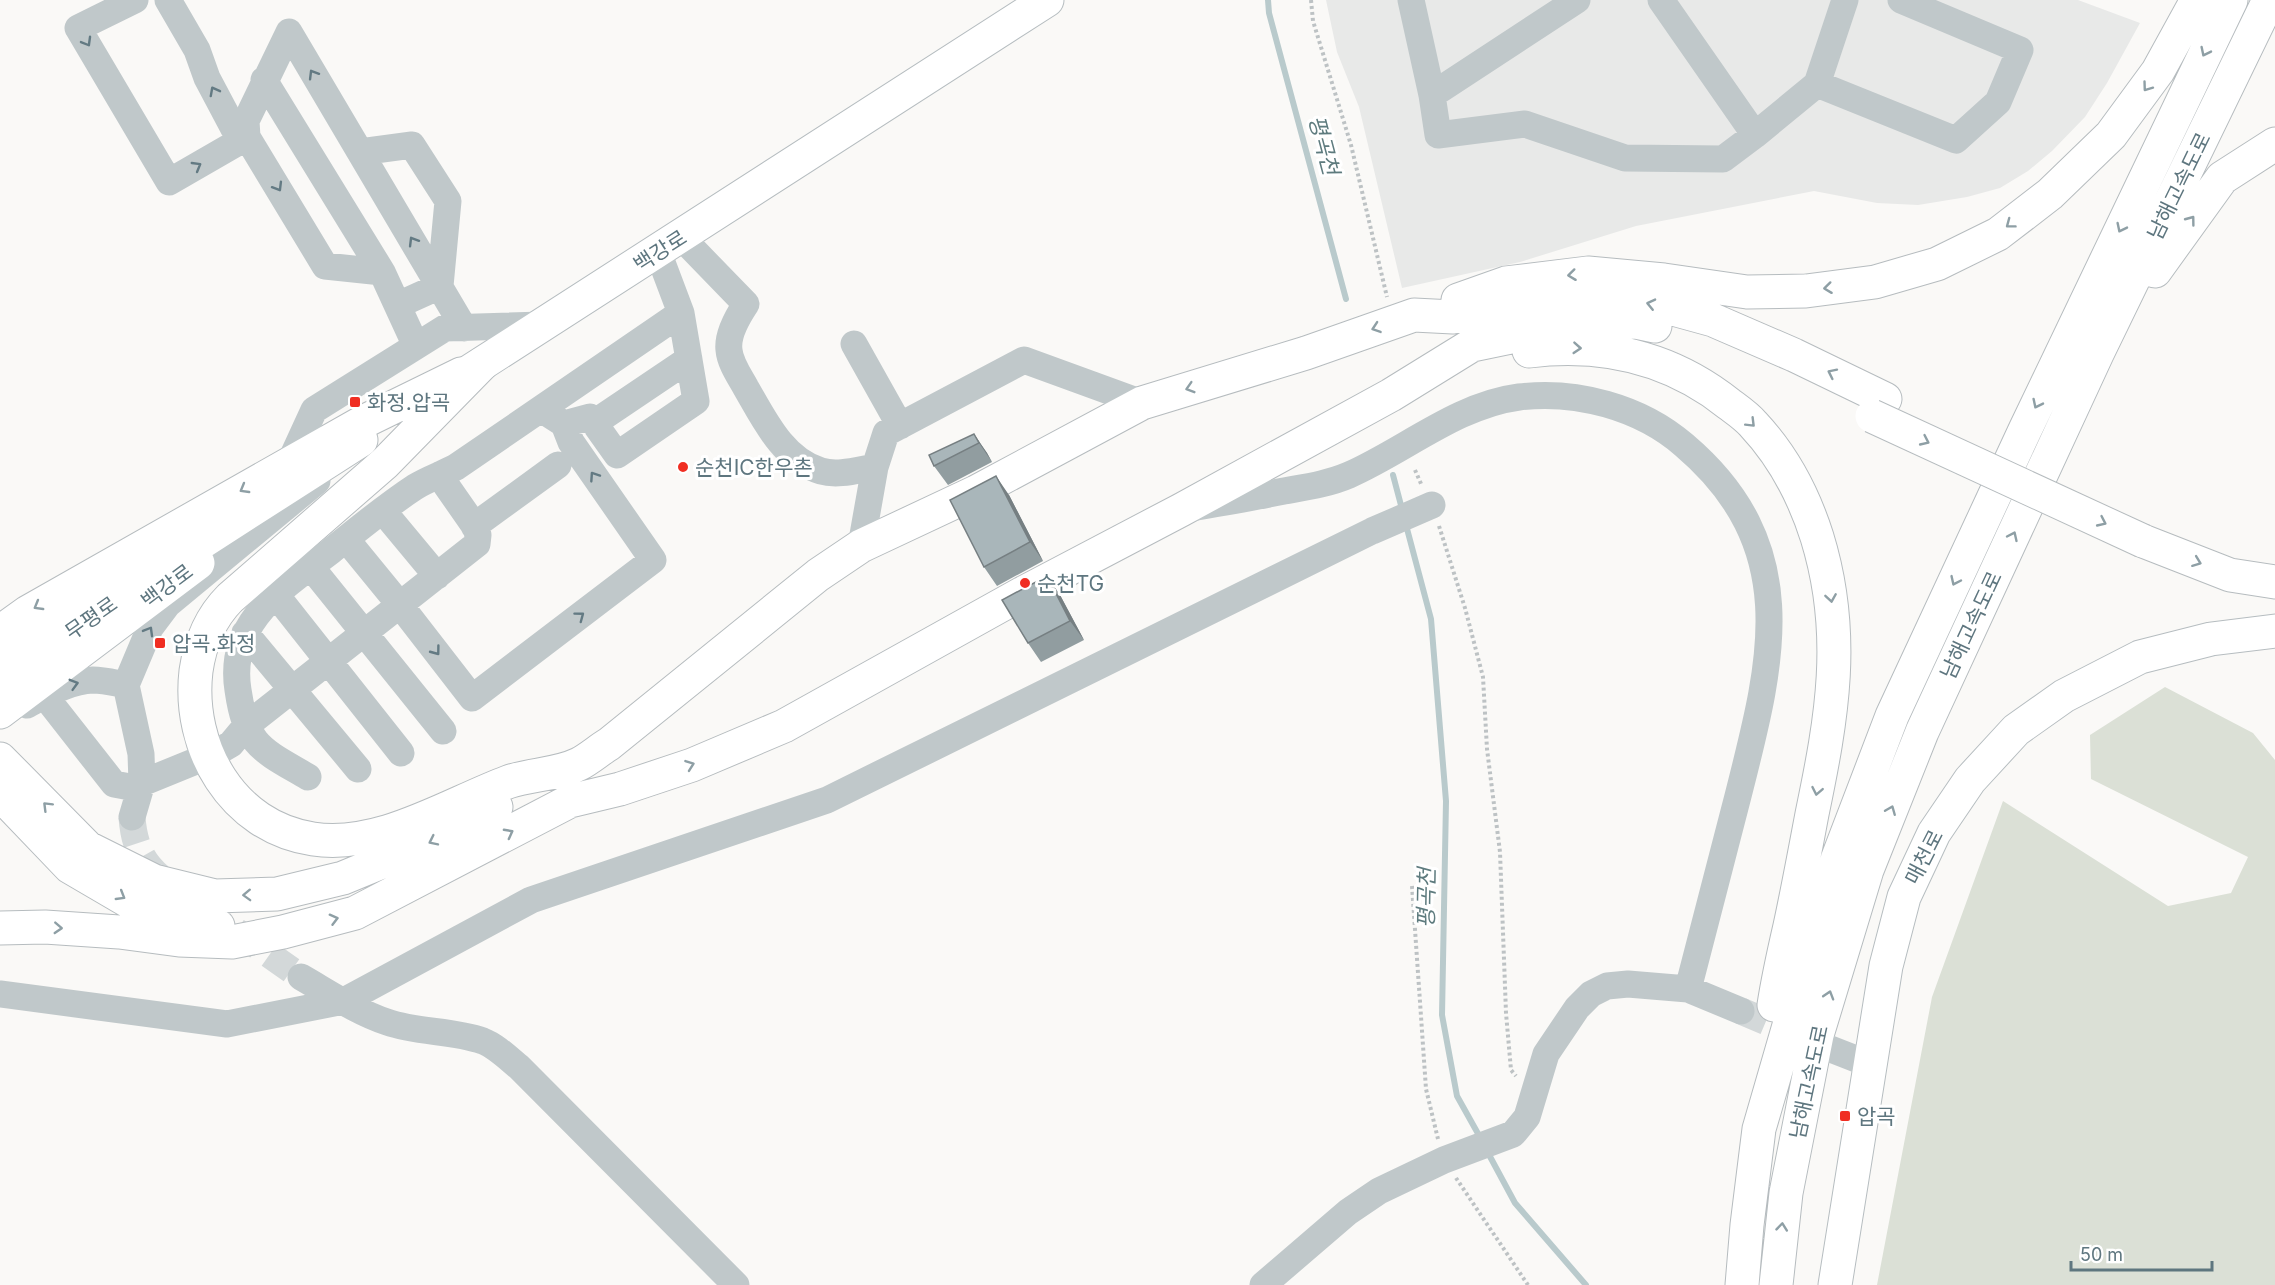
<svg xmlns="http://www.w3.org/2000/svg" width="2275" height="1285" font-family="Inter,'Noto Sans KR',sans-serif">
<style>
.built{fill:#e8e9e8}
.green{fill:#dbe0d6}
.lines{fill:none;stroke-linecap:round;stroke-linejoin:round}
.stream{stroke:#b9cacc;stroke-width:6}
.minor-tunnel{stroke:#d3d8d9;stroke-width:27;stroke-dasharray:27 14;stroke-linecap:butt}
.major-casing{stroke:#b6bdc0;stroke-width:35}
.highway-casing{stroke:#b6bcbf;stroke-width:35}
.path{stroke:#bdc2c4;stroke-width:4;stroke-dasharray:3 3;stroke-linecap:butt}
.minor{stroke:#c0c8ca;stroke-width:27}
.major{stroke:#fff;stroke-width:33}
.highway{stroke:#fff;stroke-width:33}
.highway-bridge-casing{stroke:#b6bcbf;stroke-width:35;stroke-linecap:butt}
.highway-bridge{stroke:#fff;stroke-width:33}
.wall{fill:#919da0}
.shaded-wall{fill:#767f82}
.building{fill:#a9b6ba;stroke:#767f82;stroke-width:1.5}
.oneway{stroke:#637a83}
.oneway2{stroke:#8e9fa5}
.poi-dot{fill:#f02e22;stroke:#fff;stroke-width:2}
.labels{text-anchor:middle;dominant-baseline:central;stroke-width:6;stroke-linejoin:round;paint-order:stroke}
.street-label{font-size:21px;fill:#5e767f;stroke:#fff}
.poi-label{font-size:21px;fill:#5e767f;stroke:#fff;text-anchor:start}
.water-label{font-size:22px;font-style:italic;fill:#5e7b7e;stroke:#fff}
</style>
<rect width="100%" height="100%" fill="#faf9f7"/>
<!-- built -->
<path class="built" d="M1326 0H2078L2140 23 2107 83 2085 117 2052 151 2028 171 2000 188 1967 197 1918 205 1877 203 1814 191 1636 226 1520 262 1402 288 1359 107 1337 52Z"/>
<!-- green -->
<path class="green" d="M2165 687 2253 733 2275 760V1285H1877L1932 997 2003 801 2168 906 2231 893 2248 857 2091 779 2090 735Z"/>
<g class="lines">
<!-- stream -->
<path class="stream" d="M1268 0 1269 13 1346 299
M1393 475 1402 509
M1406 525 1431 619 1446 801 1442 1015 1457 1096 1481 1139
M1487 1151 1515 1203 1586 1285"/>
<!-- minor-tunnel -->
<path class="minor-tunnel" d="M132 817C134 846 143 866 168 883
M236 931 301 977
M1741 1011 1807 1039"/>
<defs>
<path id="major" d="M458 379 1047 0
M0 657 84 602 182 555 361 440
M0 712 198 563
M1835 1285 1886 966 1904 897 1934 833 1970 780 2016 730 2064 696 2140 657 2211 639 2275 631"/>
<path id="highway" d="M2155 271 2222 178 2275 144
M1458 300 1506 283 1588 273 1664 280 1747 292 1806 291 1875 282 1937 264 1998 234 2050 194 2111 135 2158 71 2197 0
M1529 351C1603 342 1670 357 1729 404 1737 410 1746 416 1753 424 1783 456 1804 496 1817 537 1847 634 1832 718 1812 814 1805 851 1798 889 1790 926 1784 952 1778 979 1774 1005
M482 364 385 463 230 598C210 618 200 643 196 671 187 747 232 827 313 839 380 849 447 805 508 782 530 774 557 775 579 764 589 759 599 750 609 744L818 575 861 546 976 492 1142 403 1306 353 1414 315 1453 317 1570 298 1644 301 1713 320 1794 355 1885 399
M2143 541 2230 575 2275 582
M0 632 28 612 363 422 461 374
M0 681 182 555
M0 759 88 848 154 881 215 896 277 894 343 878 428 843 496 807
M0 794 70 867 135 905 205 924 218 926
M0 928 45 927 119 932 179 940 232 942 283 932 355 913 570 801 620 789 692 765 784 726 1023 593 1181 510 1391 395 1472 345 1575 324 1636 322 1655 326
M1742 1285 1747 1225 1759 1129 1837 860 1892 716 2025 430 2231 0
M1776 1285 1786 1193 1817 1035 1867 870 1922 732 2097 354 2269 0"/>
</defs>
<!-- major casing -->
<use href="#major" class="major-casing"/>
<!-- highway casing -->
<use href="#highway" class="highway-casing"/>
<!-- path -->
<path class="path" d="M1311 0 1313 21 1351 145 1387 297
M1415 470 1422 486
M1439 526 1465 608 1483 677 1487 749 1500 852 1506 1013 1511 1070 1516 1076
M1412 886 1426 1089 1438 1139
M1456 1178 1528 1285"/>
<!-- minor -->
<path class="minor" d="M135 0 78 28 169 182 247 137
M168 0 197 50 207 78 234 129 247 137 325 266 382 272 416 346
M1411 0 1432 95 1577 0
M1661 0 1755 135
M264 80 382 272
M1817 84 1956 140 1998 102 2020 50 1901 0
M1432 95 1438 135 1525 124 1625 158 1723 159 1755 135 1817 84 1845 0
M247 137 246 121 289 32 464 328
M360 152 412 145 448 201 440 286 398 305
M681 237 746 304C738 316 727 335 729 350 730 363 740 377 746 388 764 419 783 460 821 471 838 476 857 470 875 467
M854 344 900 426
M550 415 564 424 590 417 617 455 696 401 681 313
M594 423 689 359
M286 471 314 410 445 328 543 325
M1197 507C1226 502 1255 497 1284 491 1306 487 1328 484 1349 475 1404 451 1457 405 1519 397 1576 390 1640 407 1684 445 1804 547 1772 662 1738 796 1721 860 1705 925 1688 989
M383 511 437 576
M474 526 558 465
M346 539 400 605 472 698 653 560 571 442 564 424
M861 546 875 467 886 433 1024 360 1142 403
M311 567 443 731
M276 595 401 753
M245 633 358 769
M27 705C48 694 69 681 93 680 104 680 115 683 126 685
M52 705 114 784 130 787 142 783 141 754 126 685 150 628 168 604 317 481
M219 751 231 744 246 726 477 544 478 535 476 528 439 475
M308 777C262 750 246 746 238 690 227 621 283 588 331 551 358 529 386 506 415 487 428 479 443 474 456 467L681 313 658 252
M132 817 142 783 196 761
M301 977C329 993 357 1012 387 1022 418 1033 452 1030 483 1041 496 1046 509 1059 520 1068L736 1285
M0 994 227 1024 344 1001 531 900 827 800 1372 531 1432 505
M1828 1048 1869 1064
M1263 1285 1348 1212 1379 1191 1444 1160 1513 1134 1527 1117 1546 1054 1577 1008 1591 994 1607 986 1628 984 1688 989 1741 1011"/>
<!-- major -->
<use href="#major" class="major"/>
<!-- highway -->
<use href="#highway" class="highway"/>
<defs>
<path id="highway-bridge" d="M1872 416 2143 541"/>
</defs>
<!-- highway-bridge casing -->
<use href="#highway-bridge" class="highway-bridge-casing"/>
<!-- highway-bridge -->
<use href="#highway-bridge" class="highway-bridge"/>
</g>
<!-- wall -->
<path class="wall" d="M974 434 987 453 992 462 948 485 934 466Z
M1009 495 1043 561 997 586 984 567Z
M1047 576 1060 595 1084 640 1041 662 1028 643Z"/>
<!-- shaded-wall -->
<path class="shaded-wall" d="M974 434 987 453 992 462 979 443Z
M996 476 1009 495 1043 561 1030 542Z
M1047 576 1060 595 1084 640 1070 621Z"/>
<!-- building -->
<path class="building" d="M974 434 979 443 934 466 929 455Z
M996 476 1030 542 984 567 950 500Z
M1047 576 1070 621 1028 643 1002 600Z"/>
<!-- one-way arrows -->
<defs><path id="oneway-chevron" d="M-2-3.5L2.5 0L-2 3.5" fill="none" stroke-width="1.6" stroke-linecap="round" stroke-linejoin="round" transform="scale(1.5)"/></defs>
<g class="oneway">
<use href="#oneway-chevron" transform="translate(87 42) rotate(60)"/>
<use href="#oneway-chevron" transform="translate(313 74) rotate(-121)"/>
<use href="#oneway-chevron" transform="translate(214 91) rotate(-118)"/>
<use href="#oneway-chevron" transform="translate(197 166) rotate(-30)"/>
<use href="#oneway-chevron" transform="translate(278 187) rotate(59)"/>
<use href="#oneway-chevron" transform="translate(413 241) rotate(-121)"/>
<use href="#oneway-chevron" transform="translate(594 476) rotate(-124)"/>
<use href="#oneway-chevron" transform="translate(580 616) rotate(-37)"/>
<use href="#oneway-chevron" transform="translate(149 631) rotate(-60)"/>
<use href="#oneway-chevron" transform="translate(436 651) rotate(53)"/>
<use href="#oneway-chevron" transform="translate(74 684) rotate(-16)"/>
</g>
<g class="oneway2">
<use href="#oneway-chevron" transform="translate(2205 52) rotate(116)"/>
<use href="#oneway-chevron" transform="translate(2147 87) rotate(126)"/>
<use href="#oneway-chevron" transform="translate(2191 220) rotate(-53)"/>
<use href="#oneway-chevron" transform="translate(2010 224) rotate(143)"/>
<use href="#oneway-chevron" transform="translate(2121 228) rotate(116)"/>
<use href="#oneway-chevron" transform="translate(1572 275) rotate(173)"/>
<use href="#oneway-chevron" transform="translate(1828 288) rotate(173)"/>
<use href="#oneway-chevron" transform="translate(1651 304) rotate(-167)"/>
<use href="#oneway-chevron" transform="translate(1376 328) rotate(161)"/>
<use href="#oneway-chevron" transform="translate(1577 348) rotate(4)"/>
<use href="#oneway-chevron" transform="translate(1832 373) rotate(-154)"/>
<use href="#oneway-chevron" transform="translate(1190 388) rotate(163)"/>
<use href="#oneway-chevron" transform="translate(2037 404) rotate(116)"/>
<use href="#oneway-chevron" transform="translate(1751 423) rotate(45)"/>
<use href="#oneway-chevron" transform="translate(1925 441) rotate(25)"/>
<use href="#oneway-chevron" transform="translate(244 489) rotate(150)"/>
<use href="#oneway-chevron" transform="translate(2102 522) rotate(25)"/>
<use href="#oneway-chevron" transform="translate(2013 536) rotate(-65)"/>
<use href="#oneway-chevron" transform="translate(2197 562) rotate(21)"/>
<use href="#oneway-chevron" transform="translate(1955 581) rotate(115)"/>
<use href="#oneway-chevron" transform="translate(1831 598) rotate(81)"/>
<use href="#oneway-chevron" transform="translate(38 606) rotate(150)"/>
<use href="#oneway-chevron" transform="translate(690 765) rotate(-20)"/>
<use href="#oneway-chevron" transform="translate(1817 791) rotate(101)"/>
<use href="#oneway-chevron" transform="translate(47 806) rotate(-135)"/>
<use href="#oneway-chevron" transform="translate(1891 810) rotate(-68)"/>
<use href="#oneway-chevron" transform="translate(509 833) rotate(-28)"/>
<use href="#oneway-chevron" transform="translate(433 841) rotate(154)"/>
<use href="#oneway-chevron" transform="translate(247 895) rotate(178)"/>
<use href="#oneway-chevron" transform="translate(121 896) rotate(31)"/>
<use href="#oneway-chevron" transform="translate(334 919) rotate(-15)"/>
<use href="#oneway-chevron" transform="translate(58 928) rotate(3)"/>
<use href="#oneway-chevron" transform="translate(1829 995) rotate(-73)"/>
<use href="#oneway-chevron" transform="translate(1782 1227) rotate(-84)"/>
</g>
<!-- markers -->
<g class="poi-dot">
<rect x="349" y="396" width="12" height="12" rx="3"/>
<circle cx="683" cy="467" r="6"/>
<circle cx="1025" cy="583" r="6"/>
<rect x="154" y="637" width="12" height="12" rx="3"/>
<rect x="1839" y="1110" width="12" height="12" rx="3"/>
</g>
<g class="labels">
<!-- street labels -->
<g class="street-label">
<text transform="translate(2179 186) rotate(-64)">남해고속도로</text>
<text transform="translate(660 251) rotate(-33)">백강로</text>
<text transform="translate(167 586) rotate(-37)">백강로</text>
<text transform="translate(91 618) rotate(-35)">무평로</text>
<text transform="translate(1971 625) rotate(-65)">남해고속도로</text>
<text transform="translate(1924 857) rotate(-63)">매천로</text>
<text transform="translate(1809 1082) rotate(-78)">남해고속도로</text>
</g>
<!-- poi labels -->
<g class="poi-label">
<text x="367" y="402">화정.압곡</text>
<text x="695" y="467">순천IC한우촌</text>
<text x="1037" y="583">순천TG</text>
<text x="172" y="643">압곡.화정</text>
<text x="1857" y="1116">압곡</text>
</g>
<!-- water labels -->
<g class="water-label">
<text transform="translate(1324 145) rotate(75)">평곡천</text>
<text transform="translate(1426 898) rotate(-89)">평곡천</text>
</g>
</g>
<!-- scale -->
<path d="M2071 1261v9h141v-9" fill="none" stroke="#5e767f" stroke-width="3"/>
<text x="2080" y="1261" font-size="18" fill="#5e767f" stroke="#ffffff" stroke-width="4.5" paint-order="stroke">50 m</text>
</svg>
